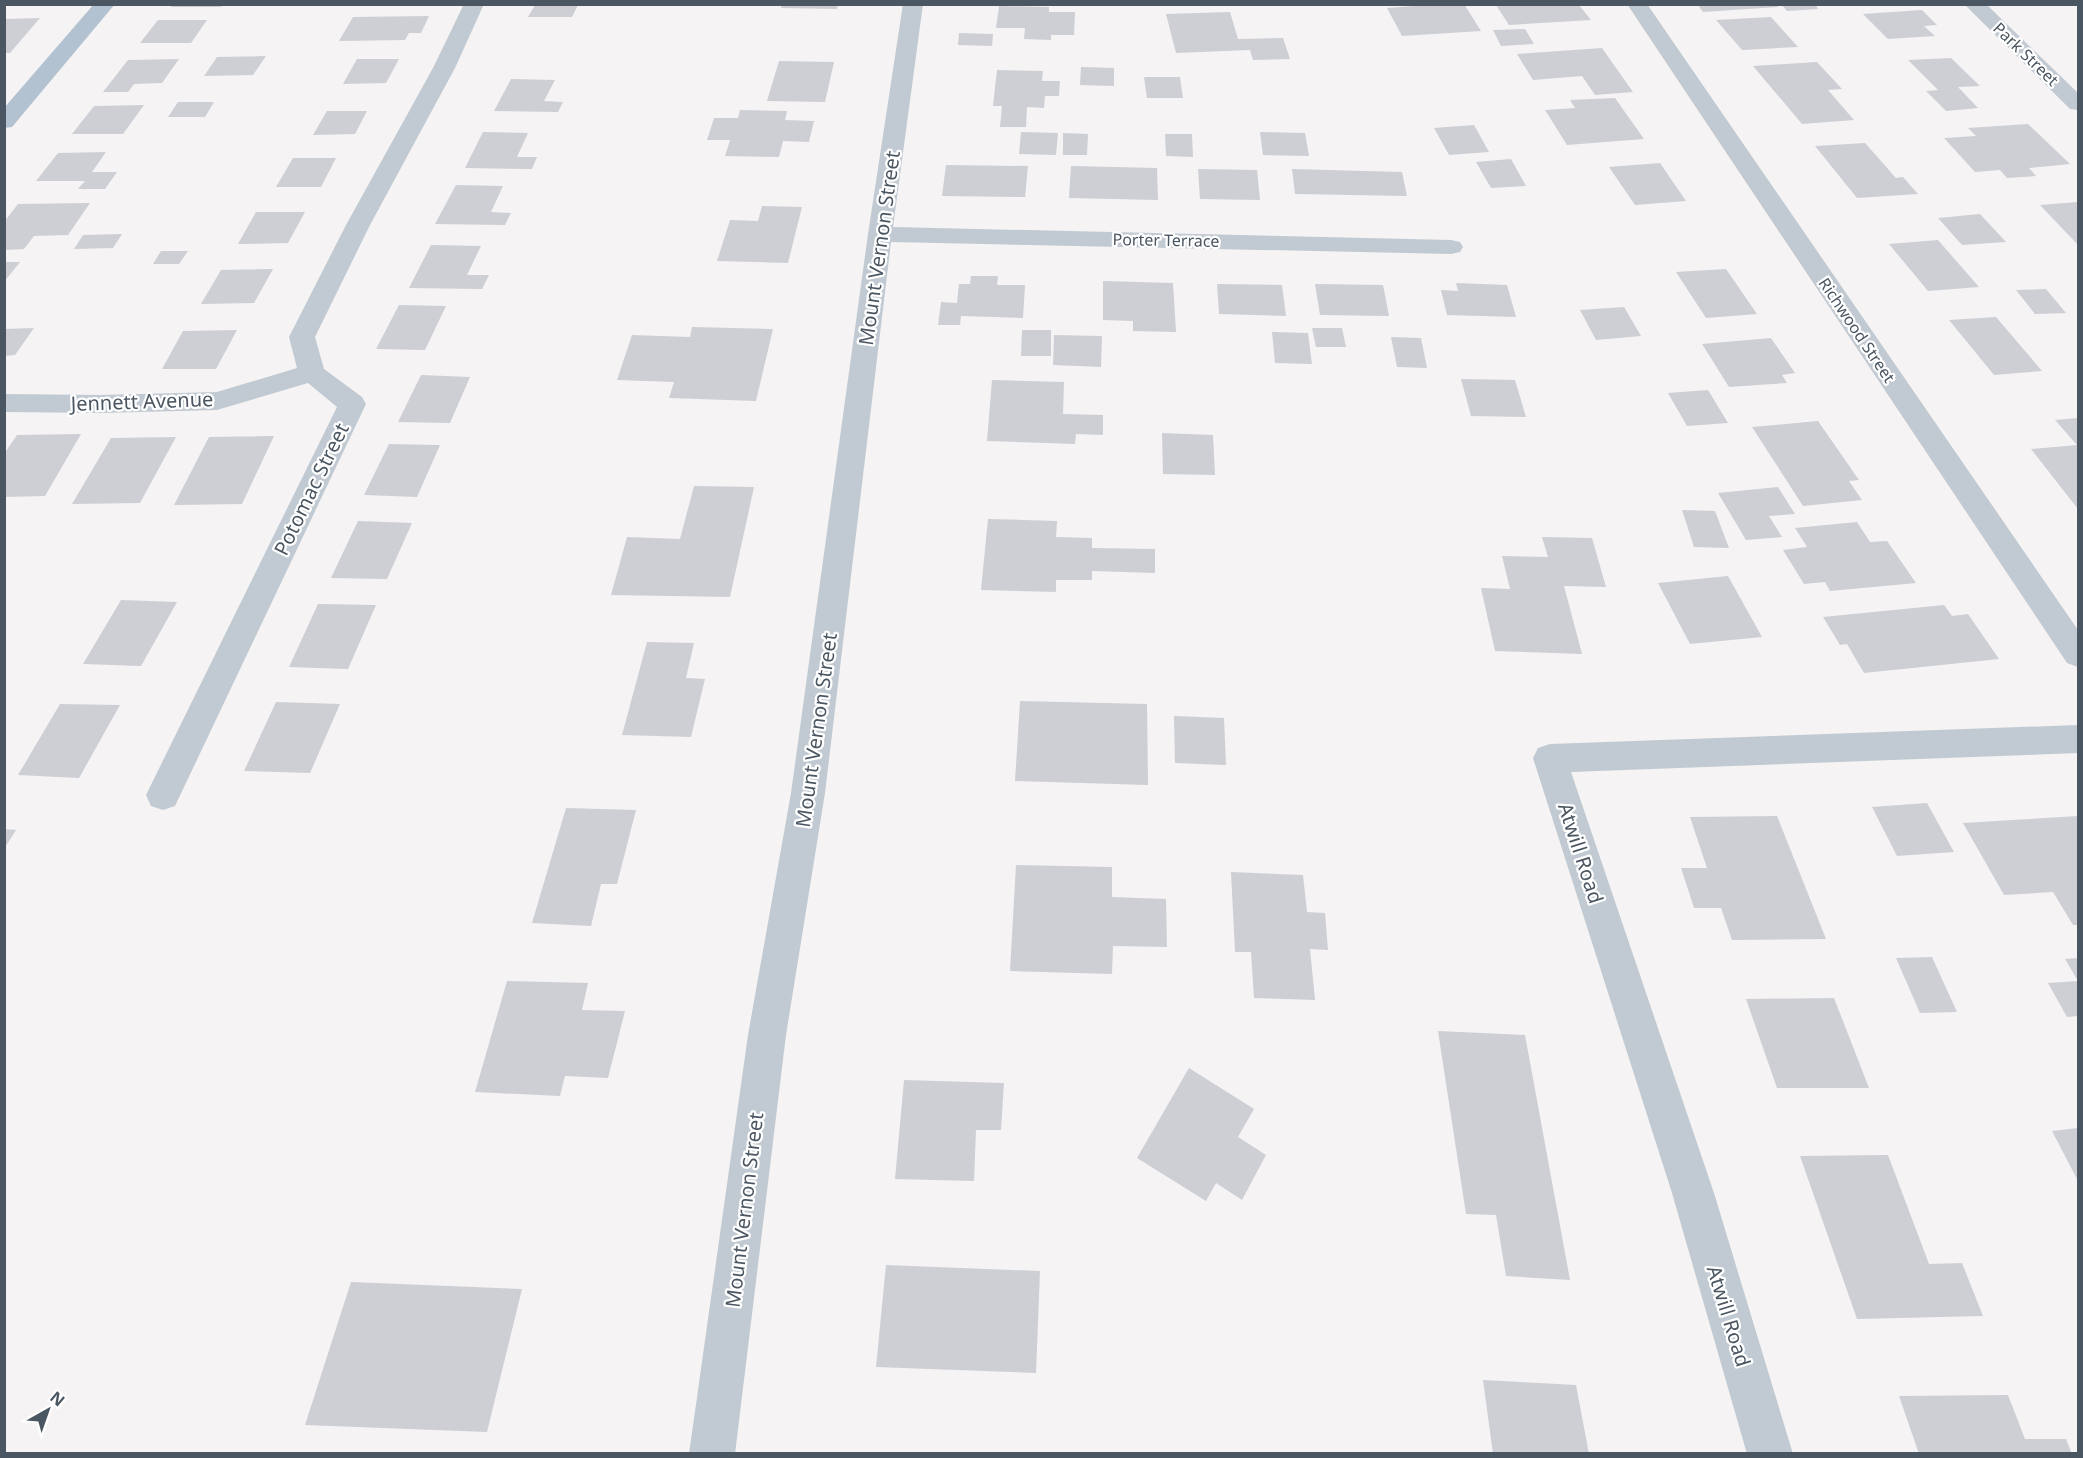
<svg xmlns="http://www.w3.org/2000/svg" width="2083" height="1458" font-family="'Noto Sans',sans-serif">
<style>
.building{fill:#cdcfd5}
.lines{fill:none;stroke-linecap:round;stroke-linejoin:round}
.minor{fill:#c1cad2;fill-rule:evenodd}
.major{fill:#b3c2d1;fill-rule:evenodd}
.labels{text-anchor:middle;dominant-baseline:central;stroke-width:4.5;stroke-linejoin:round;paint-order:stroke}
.far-street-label{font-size:16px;fill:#4a5661;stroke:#fff}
.street-label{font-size:20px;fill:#4a5661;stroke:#fff}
</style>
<rect width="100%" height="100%" fill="#f5f3f3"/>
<!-- building -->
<path class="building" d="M173 4H223L221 7H171Z
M782 4H838L837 9 781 8Z
M1441 4H1464L1481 31 1402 36 1387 8Z
M1697 4H1776L1778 7 1703 12Z
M1781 4H1815L1818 9 1787 11Z
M535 5H578L572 17H528Z
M1496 5H1579L1591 20 1509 25Z
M999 6 1049 7V12H1075L1074 35H1051V40L1024 39 1025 28H996Z
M1922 10 1937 25 1924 26 1935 36 1888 39 1863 14Z
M1230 12 1238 39 1283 38 1290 59 1253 60 1250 50 1176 53 1166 14Z
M429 16 421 33H409L405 40 339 41 353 17Z
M1771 17 1798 47 1742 50 1716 20Z
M40 18 10 53H4V19Z
M158 20H207L191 43H140Z
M1525 29 1534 44 1501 46 1493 30Z
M959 33 993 34 992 46 958 45Z
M1602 48 1633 92 1595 95 1582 76 1533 80 1517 54Z
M266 56 253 75 204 76 217 57Z
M1951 58 1980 86 1958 87 1978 108 1946 111 1926 91 1938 90 1908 60Z
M179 59 162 83 134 84 128 92H103L128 60Z
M357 59H399L386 83 343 84Z
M779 61 834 62 825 102 767 101Z
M1817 62 1842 89 1828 90 1854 120 1802 124 1753 66Z
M1081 67 1114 68V86L1080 85Z
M997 70 1043 71 1042 81H1060L1059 96H1045L1044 108 1027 107 1026 127H1000L1002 106H993Z
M1144 77H1180L1183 98H1147Z
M511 79 555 80 544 101 563 102 558 112 494 111Z
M1615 98 1644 139 1567 145 1545 110 1575 108 1570 100Z
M178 102H214L205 117H168Z
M144 105 123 134H72L94 106Z
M740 110 787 111 785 120 814 121 809 142 783 141 779 157 725 156 730 140H707L714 118H738Z
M327 111H367L355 134 313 135Z
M2028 124 2070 164 2029 168 2036 176 2007 178 2000 170 1975 172 1944 138 1976 136 1968 128Z
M1474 125 1489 152 1449 155 1434 128Z
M483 132 528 133 517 157H537L532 169 465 168Z
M1021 132 1058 133 1056 155 1019 154Z
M1260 132 1305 133 1309 156 1263 155Z
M1063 133 1088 134 1087 155H1063Z
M1165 134H1192L1193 157 1166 156Z
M1865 143 1896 178 1903 177 1918 194 1857 198 1815 146Z
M106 152 92 172H117L105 189H78L85 181H36L58 153Z
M293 158H336L321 187H276Z
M1511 159 1526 186 1491 188 1476 162Z
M1660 163 1686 201 1635 205 1609 167Z
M946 165 1028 166 1025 197 942 196Z
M1071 166 1157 168 1158 200 1069 198Z
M1198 169 1257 170 1260 200 1200 199Z
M1292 169 1402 172 1407 196 1295 194Z
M456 185 503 186 491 212 511 213 505 225 435 224Z
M2078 202V245L2040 205Z
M90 203 68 235 34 236 24 249 4 250V222L18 204Z
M762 206 802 207 788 263 717 261 730 220 758 221Z
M256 212H305L288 243 238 244Z
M1980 214 2006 242 1962 245 1938 218Z
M122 234 113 248 74 249 83 235Z
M1938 240 1979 287 1928 291 1889 244Z
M431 245 481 246 467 275H489L482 289 409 288Z
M161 251H188L179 264H153Z
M4 262H20L4 282Z
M273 269 254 303 201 304 221 270Z
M1726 269 1757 314 1706 318 1676 272Z
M971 276H998L997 285H1025L1023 318 961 316 960 325H938L941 302 957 303 959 284H970Z
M1103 281 1173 283 1176 332 1133 331V321L1103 320Z
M1456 283 1507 285 1516 317 1447 315 1441 290 1458 291Z
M1217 284 1282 285 1286 316 1219 314Z
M1315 284 1383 285 1389 316 1320 315Z
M2046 289 2066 313 2035 314 2016 290Z
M399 305 446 306 425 350 376 349Z
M1624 307 1641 336 1596 340 1580 310Z
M1996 317 2042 371 1994 375 1949 320Z
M692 327 773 329 756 401 669 398 674 382 617 380 632 335 690 337Z
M34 328 15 355 4 356V329Z
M1312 328H1342L1346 347H1316Z
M237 330 216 369H162L183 331Z
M1022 330H1051V356H1021Z
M1272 332 1308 333 1312 364 1275 363Z
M1054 335 1102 336 1101 367 1053 365Z
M1391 337 1421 338 1427 368 1397 367Z
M1771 338 1795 373 1782 375 1787 383 1729 387 1702 344Z
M421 375 470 377 450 423 398 422Z
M1461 379 1515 380 1526 417 1471 416Z
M992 380 1064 382 1063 414 1103 415V435L1076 434 1075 444 987 441Z
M1708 390 1728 423 1687 426 1668 393Z
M2078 418V509L2031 449 2077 445 2055 420Z
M1818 421 1859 480 1849 481 1862 500 1803 506 1752 427Z
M1162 433 1213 435 1215 475 1163 474Z
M81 434 45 496 4 497V454L17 435Z
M274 436 242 504 174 505 209 437Z
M176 437 140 503 72 504 111 438Z
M389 444 440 445 417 497 364 495Z
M694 486 754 487 730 597 611 595 627 537 680 539Z
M1778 487 1795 514 1769 516 1782 537 1746 540 1718 493Z
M1682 510 1715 511 1729 548 1694 547Z
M988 519 1057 521 1056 537 1092 538V548L1155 549V573L1092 571V580H1056V592L981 590Z
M358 521 412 523 387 579 331 578Z
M1857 522 1870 542 1887 541 1916 583 1830 591 1825 582 1804 584 1783 550 1807 547 1795 528Z
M1542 537 1592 538 1606 587 1564 586 1582 654 1495 651 1481 588 1510 589 1502 556 1548 557Z
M1728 576 1762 637 1690 644 1658 583Z
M121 600 177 602 141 666 83 664Z
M318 604 376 605 348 669 289 667Z
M1944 605 1952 616 1968 614 1999 659 1864 673 1847 644 1840 645 1823 617Z
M647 642 694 643 686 678 705 679 691 737 622 735Z
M1020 701 1147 704 1148 785 1015 781Z
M276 702 340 704 310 773 244 771Z
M60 704 120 705 79 778 18 775Z
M1174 716 1224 718 1226 765 1175 763Z
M1927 803 1954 852 1897 856 1872 807Z
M566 808 636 810 617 884H601L591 926 532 923Z
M1777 816 1826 939 1732 940 1721 908H1694L1681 868H1707L1690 817Z
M2078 816V925H2073L2053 892 2004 895 1963 823Z
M4 829 16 830 4 849Z
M1016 865 1112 867V897L1166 899 1167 947 1113 946 1112 974 1010 971Z
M1231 872 1303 875 1307 912 1325 913 1328 950 1310 949 1315 1000 1254 998 1251 952H1235Z
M1932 957 1957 1012 1920 1013 1896 958Z
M2078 958V1016L2067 1017 2048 983 2078 981 2065 959Z
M507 981 588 983 582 1010 625 1011 608 1078 565 1076 560 1096 475 1092Z
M1834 998 1869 1088H1777L1746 999Z
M1438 1031 1525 1035 1570 1280 1506 1276 1496 1215 1466 1214Z
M1189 1068 1254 1109 1238 1137 1266 1155 1242 1200 1216 1183 1206 1201 1137 1158Z
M904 1080 1004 1083 1001 1130H976L974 1181 895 1179Z
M2078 1128V1181L2052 1131Z
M1888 1155 1929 1264 1962 1263 1983 1316 1857 1319 1800 1156Z
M886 1265 1040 1271 1036 1373 876 1367Z
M351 1282 522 1289 487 1432 305 1425Z
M1483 1380 1576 1385 1589 1454H1493Z
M2008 1395 2025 1439H2066L2072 1454H1919L1899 1396Z"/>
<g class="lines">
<!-- minor -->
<path class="minor" d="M464 4H484L455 68 370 225 315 337 324 369 362 397 366 404 175 806 163 810 151 806 146 795 337 407 308 383 217 410 101 413 4 412V394L101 395 217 392 297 368 289 337 346 225 433 68Z
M903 4H923L893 227 1451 240 1460 242 1463 247 1460 252 1451 254 891 242 825 793 786 1035 735 1454H689L748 1035 791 793 868 234Z
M1627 4H1647L2078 630V667L2067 663Z
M1964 4H1986L2078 93V110L2070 109Z
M2078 725V753L1571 772 1714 1193 1793 1454H1747L1672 1193 1533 758 1538 748 1550 744Z"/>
<!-- major -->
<path class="major" d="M94 4H115L12 127 4 128V108Z"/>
</g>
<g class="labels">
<!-- far-street labels -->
<g class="far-street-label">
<text transform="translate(2026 54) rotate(44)">Park Street</text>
<text transform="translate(1166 240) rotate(1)">Porter Terrace</text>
<text transform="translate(1857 330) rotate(56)">Richwood Street</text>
</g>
<!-- street labels -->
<g class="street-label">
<text transform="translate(879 248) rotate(-82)">Mount Vernon Street</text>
<text transform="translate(142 401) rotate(-2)">Jennett Avenue</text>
<text transform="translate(311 489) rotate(-64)">Potomac Street</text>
<text transform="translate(816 730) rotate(-82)">Mount Vernon Street</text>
<text transform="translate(1581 853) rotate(72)">Atwill Road</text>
<text transform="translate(744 1210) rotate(-83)">Mount Vernon Street</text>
<text transform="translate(1729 1316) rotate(73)">Atwill Road</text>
</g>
</g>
<!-- border -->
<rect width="2083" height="1458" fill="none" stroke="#4a5661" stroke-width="12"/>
<!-- north arrow -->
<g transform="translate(48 1410) rotate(40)" stroke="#ffffff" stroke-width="4.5" paint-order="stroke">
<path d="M0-4.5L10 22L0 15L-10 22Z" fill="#4a5661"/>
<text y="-9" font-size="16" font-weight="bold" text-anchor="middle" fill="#4a5661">N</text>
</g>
</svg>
